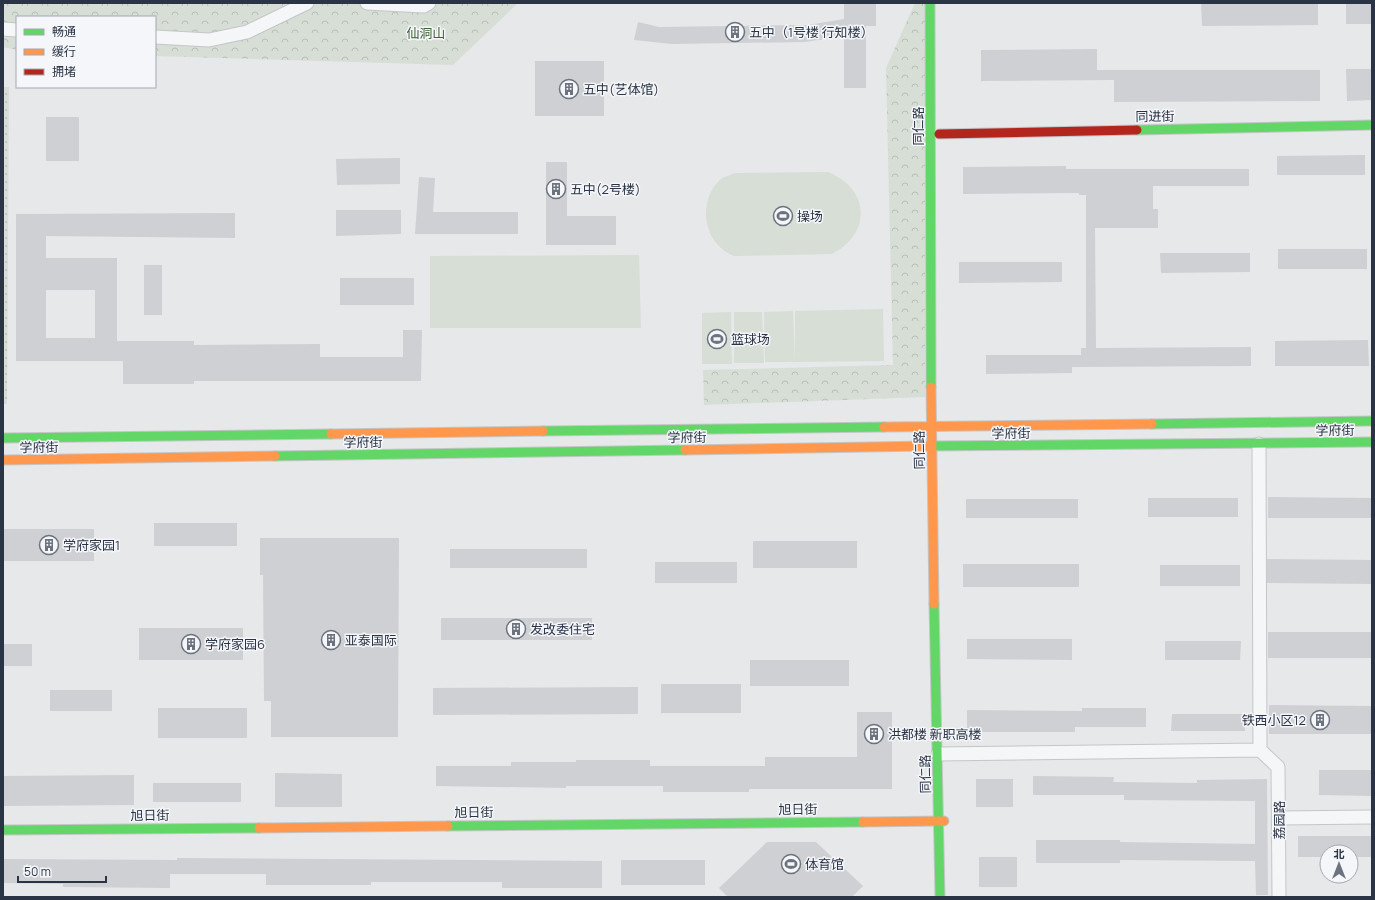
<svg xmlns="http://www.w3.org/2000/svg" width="1375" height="900" font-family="Manrope,'Noto Sans SC',sans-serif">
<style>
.grass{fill:url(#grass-dots)}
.forest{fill:url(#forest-crowns)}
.garden{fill:#d6ded6}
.building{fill:#ced0d3;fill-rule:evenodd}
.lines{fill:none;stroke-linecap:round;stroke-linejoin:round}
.street-casing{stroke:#c4c6c8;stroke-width:15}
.fast-casing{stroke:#c4c6c8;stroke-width:11}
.slow-casing{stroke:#c4c6c8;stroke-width:11}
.jam-casing{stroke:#c4c6c8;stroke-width:11}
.street{stroke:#f5f6f7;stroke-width:13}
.fast{stroke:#63d668;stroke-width:9}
.slow{stroke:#ff974d;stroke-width:9}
.jam{stroke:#b3261e;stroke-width:9}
.labels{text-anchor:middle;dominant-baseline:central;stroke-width:3;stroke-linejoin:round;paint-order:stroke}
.poi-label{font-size:13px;fill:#2b3445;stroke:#f4f6f9;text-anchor:start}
.park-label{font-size:13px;fill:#3f6138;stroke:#f4f6f9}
.street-label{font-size:13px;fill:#2b3445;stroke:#f4f6f9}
</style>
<defs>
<pattern id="grass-dots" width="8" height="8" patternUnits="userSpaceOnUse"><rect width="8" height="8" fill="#d6ded6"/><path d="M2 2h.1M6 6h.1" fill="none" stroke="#b8bfb9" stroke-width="1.8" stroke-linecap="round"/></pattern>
<pattern id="forest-crowns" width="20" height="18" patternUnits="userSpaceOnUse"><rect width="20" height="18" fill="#d6ded6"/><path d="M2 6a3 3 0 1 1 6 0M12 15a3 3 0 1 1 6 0" fill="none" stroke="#b8bfb9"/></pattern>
</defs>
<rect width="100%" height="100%" fill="#e6e8ea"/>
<!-- grass -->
<path class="grass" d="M3 87H9L7 404H3Z"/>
<!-- forest -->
<path class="forest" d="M3 3H518L453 65 155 56V17H17V50L3 47Z
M915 3H925V397L704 405 703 370 893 365 886 68Z"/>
<!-- garden -->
<path class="garden" d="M828 172C870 189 872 233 832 254L734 256C730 254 725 252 721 248 701 231 701 196 721 179 725 176 731 175 735 173Z
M639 255 641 328H430V256Z
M883 309 884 361 795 362V311Z
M793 311 795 362H765L764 312Z
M731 312 732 364H702V313Z
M734 312H762L764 363H734Z"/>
<!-- building -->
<path class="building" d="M844 3H876V26H866V88H844V36L805 42 672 44 634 40 638 22 659 27 808 25 844 19Z
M1201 3H1318V25L1202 26Z
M1346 3H1372V24H1346Z
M1097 49V70H1320V101L1114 102V80L981 81V50Z
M535 61H604V116H535Z
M1346 69H1372V100L1347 101Z
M46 117H79V161H46Z
M1365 155V175H1277V156Z
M400 158V184L337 185 336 159Z
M546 162H567V216H616V245H546Z
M1066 166V169H1249V186H1153V209H1158V228H1095L1096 348 1251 347V366L1072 367V373L986 374V355H1081V348H1086V195H1079V193L963 194V167Z
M419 177 435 178 433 212H518V234H415Z
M336 210H401V234L336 236Z
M235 213V238L46 236V258H117V341H194V345L320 344V357H403V330H422L421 381H194V384H123V361H16V214ZM46 290H95V338H46Z
M1278 249H1367V269H1278Z
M1160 253H1250V272L1161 273Z
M959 262H1062V282L959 283Z
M144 265H162V315H144Z
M340 278H414V305H340Z
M1368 340 1369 366H1275V341Z
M1268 497 1372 498V518H1268Z
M1148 498H1238V517H1148Z
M966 499H1078V518H966Z
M154 523H237V546H154Z
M3 529H94V561H3Z
M260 538H399L398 737H271V701H264L263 575H260Z
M753 541H857V568H753Z
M450 549H587V568H450Z
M1267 559 1372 560V584L1267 583Z
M655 562H737V583H655Z
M963 564H1079V587H963Z
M1160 565H1240V586H1160Z
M441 618H592V640H441Z
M139 628H243V660H139Z
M1268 632H1372V658H1268Z
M967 639H1072V660L967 659Z
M1165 641H1241L1240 660H1165Z
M3 644H32V666H3Z
M750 660H849V686H750Z
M661 684H741V713H661Z
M638 687V714L433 715V688Z
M50 690H112V711H50Z
M1269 705 1372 706V734H1269Z
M158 708H247V738H158Z
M1082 708H1146V727H1075V732H967V710L1082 711Z
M857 712H892V789H749V792H663V786H566V788L436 786V766H511V762H576V760H650V766H765V757H857Z
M1172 714H1245V731H1171Z
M1319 770H1372V796L1319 795Z
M275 773 342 774V807H275Z
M134 775V805L3 806V776Z
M1033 776 1114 777 1113 782 1197 783V780L1267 779 1268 895H1256L1255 861 1120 860V863H1036V840H1120V842L1255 844V801L1124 800V795H1033Z
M976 779H1013V807H976Z
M153 783H241V802H153Z
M1298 836H1372V857H1351V852H1327V857H1298Z
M767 842H816L863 886 852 897H728L719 888Z
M979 857H1017V887H979Z
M177 858 602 861V888H502V882H371V885H266V874H170V888L63 887V884L3 883 4 859 177 860Z
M621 860H705V885H621Z"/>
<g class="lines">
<defs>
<path id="street" d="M367 3 424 6 429 3
M3 29 17 30
M155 37 209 40 247 32 307 3
M1259 444 1260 750
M1260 750 1278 767 1279 897
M938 754 1260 750
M1279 818 1372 817"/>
<path id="fast" d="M930 3 931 387
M1137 130 1372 125
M1152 424 1372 421
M543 431 884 427
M3 438 331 434
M928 446 1372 442
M275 456 685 450
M934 604 940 897
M448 826 863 822
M3 830 259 828"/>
<path id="slow" d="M931 387 934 604
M884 427 1152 424
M331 434 543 431
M685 450 928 446
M3 460 275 456
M863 822 944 821
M259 828 448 826"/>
<path id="jam" d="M939 134 1137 130"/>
</defs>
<!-- street casing -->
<use href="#street" class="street-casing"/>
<!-- fast casing -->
<use href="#fast" class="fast-casing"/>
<!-- slow casing -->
<use href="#slow" class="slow-casing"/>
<!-- jam casing -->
<use href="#jam" class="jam-casing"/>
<!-- street -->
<use href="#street" class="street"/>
<!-- fast -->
<use href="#fast" class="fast"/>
<!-- slow -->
<use href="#slow" class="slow"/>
<!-- jam -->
<use href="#jam" class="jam"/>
</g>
<!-- icons -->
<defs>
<symbol id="building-ring" viewBox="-11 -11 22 22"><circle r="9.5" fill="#f4f6f9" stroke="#6c737f" stroke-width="1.5"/><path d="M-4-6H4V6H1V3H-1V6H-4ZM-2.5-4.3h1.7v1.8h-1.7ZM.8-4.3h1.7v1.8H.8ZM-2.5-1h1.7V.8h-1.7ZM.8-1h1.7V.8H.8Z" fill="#6c737f"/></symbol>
<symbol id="stadium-ring" viewBox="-11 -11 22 22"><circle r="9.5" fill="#f4f6f9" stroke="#6c737f" stroke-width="1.5"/><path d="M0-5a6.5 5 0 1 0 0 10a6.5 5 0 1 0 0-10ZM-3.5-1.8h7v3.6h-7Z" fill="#6c737f"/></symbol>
</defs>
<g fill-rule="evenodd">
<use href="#building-ring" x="724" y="21" width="22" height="22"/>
<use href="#building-ring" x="558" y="78" width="22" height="22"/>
<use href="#building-ring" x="545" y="178" width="22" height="22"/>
<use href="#stadium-ring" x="772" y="205" width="22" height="22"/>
<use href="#stadium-ring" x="706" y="328" width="22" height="22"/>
<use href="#building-ring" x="38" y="534" width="22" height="22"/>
<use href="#building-ring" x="505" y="618" width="22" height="22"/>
<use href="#building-ring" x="320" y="629" width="22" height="22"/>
<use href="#building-ring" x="180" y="633" width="22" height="22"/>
<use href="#building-ring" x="1309" y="709" width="22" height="22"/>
<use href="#building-ring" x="863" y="723" width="22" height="22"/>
<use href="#stadium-ring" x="780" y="853" width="22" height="22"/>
</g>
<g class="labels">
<!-- poi labels -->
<g class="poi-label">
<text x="749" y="32">五中（1号楼 行知楼）</text>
<text x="583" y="89">五中(艺体馆)</text>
<text x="570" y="189">五中(2号楼)</text>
<text x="797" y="216">操场</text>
<text x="731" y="339">篮球场</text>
<text x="63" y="545">学府家园1</text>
<text x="530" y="629">发改委住宅</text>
<text x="345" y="640">亚泰国际</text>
<text x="205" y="644">学府家园6</text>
<text x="1306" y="720" text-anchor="end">铁西小区12</text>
<text x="888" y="734">洪都楼 新职高楼</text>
<text x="805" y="864">体育馆</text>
</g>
<!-- park labels -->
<g class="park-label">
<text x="426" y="33">仙洞山</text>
</g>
<!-- street labels -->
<g class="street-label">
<text transform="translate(1155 116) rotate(-1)">同进街</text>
<text transform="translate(918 126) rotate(-90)">同仁路</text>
<text transform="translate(1335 430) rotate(-1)">学府街</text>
<text transform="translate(1011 433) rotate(-1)">学府街</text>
<text transform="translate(687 437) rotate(-1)">学府街</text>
<text transform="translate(363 442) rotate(-1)">学府街</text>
<text transform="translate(39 447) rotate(-1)">学府街</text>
<text transform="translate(919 450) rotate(-91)">同仁路</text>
<text transform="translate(925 774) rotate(-91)">同仁路</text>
<text transform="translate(798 809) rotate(-1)">旭日街</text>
<text transform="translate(474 812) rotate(-1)">旭日街</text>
<text transform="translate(150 815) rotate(-1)">旭日街</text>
<text transform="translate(1279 820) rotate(-90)">荔园路</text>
</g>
</g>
<!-- border -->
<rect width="1375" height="900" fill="none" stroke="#2b3445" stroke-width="8"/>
<!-- legend -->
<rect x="16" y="16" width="140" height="72" fill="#f4f6f9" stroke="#a4a8b1"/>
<rect x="24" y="29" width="20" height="6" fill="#63d668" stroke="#a4a8b1"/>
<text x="52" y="36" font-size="12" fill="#2b3445">畅通</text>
<rect x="24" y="49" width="20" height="6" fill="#ff974d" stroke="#a4a8b1"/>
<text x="52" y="56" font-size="12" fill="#2b3445">缓行</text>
<rect x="24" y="69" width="20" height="6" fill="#b3261e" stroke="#a4a8b1"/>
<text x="52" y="76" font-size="12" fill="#2b3445">拥堵</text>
<!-- north arrow -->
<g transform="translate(1339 864)"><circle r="19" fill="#f4f6f9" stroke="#a4a8b1"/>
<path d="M0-3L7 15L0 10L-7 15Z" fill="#6c737f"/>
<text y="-6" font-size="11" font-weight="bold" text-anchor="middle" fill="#2b3445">北</text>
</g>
<!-- scale -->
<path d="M18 876v6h88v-6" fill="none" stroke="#2b3445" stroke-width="2"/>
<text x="24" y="876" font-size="12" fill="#2b3445" stroke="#f4f6f9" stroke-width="3" paint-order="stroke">50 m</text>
</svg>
